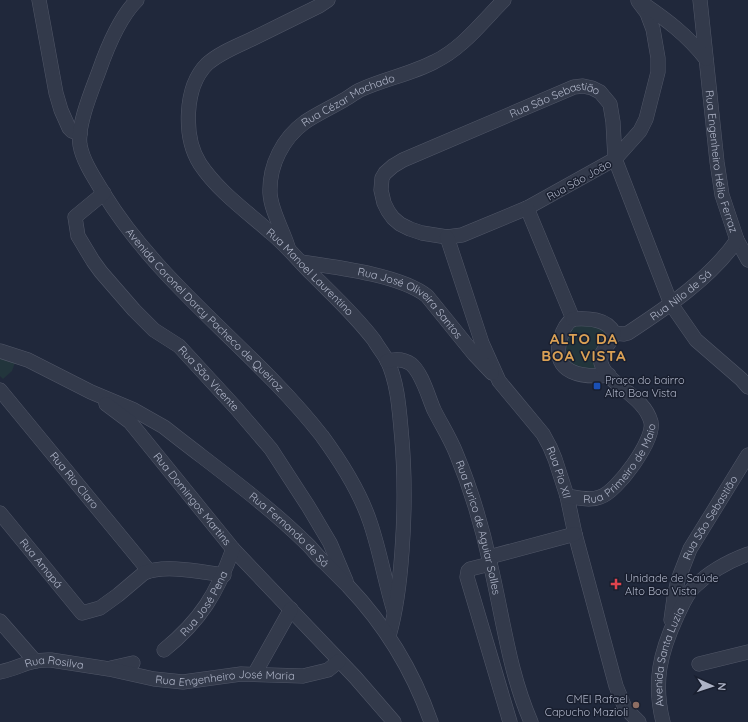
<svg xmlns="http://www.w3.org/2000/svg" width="748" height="722" font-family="Quicksand,sans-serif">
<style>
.green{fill:#22353c}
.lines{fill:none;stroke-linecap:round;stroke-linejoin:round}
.minor-casing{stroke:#515768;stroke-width:15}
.minor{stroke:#333a4b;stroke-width:14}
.transit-dot{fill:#1a4fb4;stroke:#191f2f;stroke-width:1.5}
.health-dot{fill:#e0444e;stroke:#191f2f;stroke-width:1.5}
.education-dot{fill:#8d6e63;stroke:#191f2f;stroke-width:1.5}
.labels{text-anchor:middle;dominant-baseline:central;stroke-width:3;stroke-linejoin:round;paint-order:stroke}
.street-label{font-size:11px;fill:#aeb4c7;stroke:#191f2f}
.poi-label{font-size:11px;fill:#aeb4c7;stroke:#191f2f;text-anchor:start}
.district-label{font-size:15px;font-weight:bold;letter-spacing:1px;fill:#dba155;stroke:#191f2f}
</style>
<rect width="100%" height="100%" fill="#20283b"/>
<!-- green -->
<path class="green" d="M588 323 608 332 599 370H583L568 363 564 343 568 333 578 324Z
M0 356 16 360 12 371 3 379 0 376Z"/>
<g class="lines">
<defs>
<g id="minor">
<path d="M39 0 56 93 61 110 69 128 72 131 80 134"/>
<path id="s1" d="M137 0C120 17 107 48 99 71 92 90 77 125 80 145 83 162 95 179 104 194 162 288 255 350 322 436 341 462 360 492 370 522 380 551 385 582 394 611"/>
<path id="s2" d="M328 0 319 6C297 17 274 28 252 39 237 46 219 53 207 64 184 87 183 137 200 164 218 191 246 211 270 232 286 245 298 260 312 274 335 297 354 314 374 340 378 347 383 353 387 360 397 381 399 406 401 429 405 470 405 510 402 551 400 580 397 608 389 636"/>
<path id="s3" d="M700 0 717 162 722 195 737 240 748 260"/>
<path id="s4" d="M638 1 647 13 653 29 658 58V72L646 119 640 131 615 159 527 208 462 235 447 237 422 233 410 229 400 224 393 218 388 211 384 203 381 190 382 178 385 173 393 166 403 160 574 87 583 86 592 88 600 92 610 104 613 122 615 159 671 304 696 340 741 379 748 387"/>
<path d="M642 3C667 20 687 35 706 59"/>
<path id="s5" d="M104 193 75 217 78 236 93 261 101 272 134 310 154 330 179 346 236 408 271 449 308 506 330 543 346 581"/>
<path d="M527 208 573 319"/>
<path id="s6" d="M447 237 482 343 499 381 543 434 550 447 555 459 567 496 575 534 616 686 625 708 639 722"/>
<path id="s7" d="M288 247C283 230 271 211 270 193 269 165 283 138 305 122 317 114 330 108 342 101 348 98 354 93 360 90 384 79 411 74 434 62 463 48 482 22 504 0"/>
<path id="s8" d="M301 262C335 267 401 275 427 296L474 354 492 373"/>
<path d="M573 319C566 323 562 332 560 340 551 374 583 378 609 375"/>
<path id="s9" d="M614 333 624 334 628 333C666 308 711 278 737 240"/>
<path id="s10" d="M0 351 28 360 91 392 134 410 164 427C212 465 262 500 305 542 312 548 317 556 324 562 332 570 340 578 348 586 385 625 413 671 431 722"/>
<path id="s11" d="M387 361C395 359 404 359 411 364 422 373 428 396 434 410 441 424 450 438 456 453 471 489 482 526 490 563 503 617 509 672 531 722"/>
<path id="s12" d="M0 390 149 571"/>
<path id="s13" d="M106 404 130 422 233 549 355 677 394 722"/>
<path id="s14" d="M567 496C578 498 590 501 600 497 617 492 655 440 651 422 644 395 607 385 601 363 598 351 612 344 614 333 607 318 587 318 573 319"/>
<path id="s15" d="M0 513 82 613 100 608 118 595 144 573C165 564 201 572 224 575"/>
<path d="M489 557 575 534"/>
<path d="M490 564 470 569 468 571 467 577 510 722"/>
<path id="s16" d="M671 620 674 598 678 580 690 549 748 455"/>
<path d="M0 621 35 661"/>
<path id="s17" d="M164 650C201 620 217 593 233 549"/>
<path d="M699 664 748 652"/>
<path d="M111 668 133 663"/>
<path id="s18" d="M0 672C20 668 29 659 51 660L109 669 154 679 183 682 241 674 303 676 328 670 339 661"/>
<path d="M255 673 291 609"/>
<path id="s19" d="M663 722C653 682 660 653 677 616 682 606 686 595 694 587 709 572 729 561 748 554"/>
</g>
</defs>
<!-- minor casing -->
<use href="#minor" class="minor-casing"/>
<!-- minor -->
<use href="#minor" class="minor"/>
</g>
<!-- markers -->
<rect class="transit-dot" x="593" y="382" width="8" height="8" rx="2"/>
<path class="health-dot" d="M614 578h4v4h4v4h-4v4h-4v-4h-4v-4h4z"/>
<circle class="education-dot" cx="636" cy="705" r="4"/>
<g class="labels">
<!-- street labels -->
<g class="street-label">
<text stroke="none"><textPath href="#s7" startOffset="188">Rua Cézar Machado</textPath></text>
<text stroke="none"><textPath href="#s4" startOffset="655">Rua São Sebastião</textPath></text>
<text stroke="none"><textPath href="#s3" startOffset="163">Rua Engenheiro Hélio Ferraz</textPath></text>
<text transform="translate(579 180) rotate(-29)">Rua São João</text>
<text stroke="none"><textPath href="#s2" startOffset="398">Rua Manoel Laurentino</textPath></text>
<text stroke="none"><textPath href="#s9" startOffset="79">Rua Nilo de Sá</textPath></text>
<text stroke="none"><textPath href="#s8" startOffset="121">Rua José Oliveira Santos</textPath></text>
<text stroke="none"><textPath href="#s1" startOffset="367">Avenida Coronel Darcy Pacheco de Queiroz</textPath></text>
<text stroke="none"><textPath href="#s5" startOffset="252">Rua São Vicente</textPath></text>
<text stroke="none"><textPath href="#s14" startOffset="71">Rua Primeiro de Maio</textPath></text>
<text stroke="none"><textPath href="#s6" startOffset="264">Rua Pio XII</textPath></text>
<text stroke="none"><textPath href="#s12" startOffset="117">Rua Rio Claro</textPath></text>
<text stroke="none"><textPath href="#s13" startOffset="129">Rua Domingos Martins</textPath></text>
<text stroke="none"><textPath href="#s16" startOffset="111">Rua São Sebastião</textPath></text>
<text stroke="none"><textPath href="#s11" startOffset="203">Rua Eurico de Aguiar Salles</textPath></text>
<text stroke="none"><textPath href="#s10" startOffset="343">Rua Fernando de Sá</textPath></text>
<text stroke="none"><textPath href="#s15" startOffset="65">Rua Amapá</textPath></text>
<text stroke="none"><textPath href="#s17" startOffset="62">Rua José Pena</textPath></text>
<text stroke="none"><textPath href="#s19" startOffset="67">Avenida Santa Luzia</textPath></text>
<text stroke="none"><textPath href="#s18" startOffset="56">Rua Rosilva</textPath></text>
<text stroke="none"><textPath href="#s18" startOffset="229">Rua Engenheiro José Maria</textPath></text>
</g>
<!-- poi labels -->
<g class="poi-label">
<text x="605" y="380">Praça do bairro<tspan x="605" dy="13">Alto Boa Vista</tspan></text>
<text x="625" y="578">Unidade de Saúde<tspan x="625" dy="13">Alto Boa Vista</tspan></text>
<text x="628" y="699" text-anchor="end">CMEI Rafael<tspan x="628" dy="13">Capucho Mazioli</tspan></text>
</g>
<!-- district labels -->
<g class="district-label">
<text x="584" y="338">ALTO DA<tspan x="584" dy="17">BOA VISTA</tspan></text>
</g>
</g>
<!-- north arrow -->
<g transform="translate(712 686) rotate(93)" stroke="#191f2f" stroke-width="3" paint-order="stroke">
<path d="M0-3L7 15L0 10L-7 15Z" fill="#aeb4c7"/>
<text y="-6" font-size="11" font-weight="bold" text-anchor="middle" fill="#aeb4c7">N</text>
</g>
</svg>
